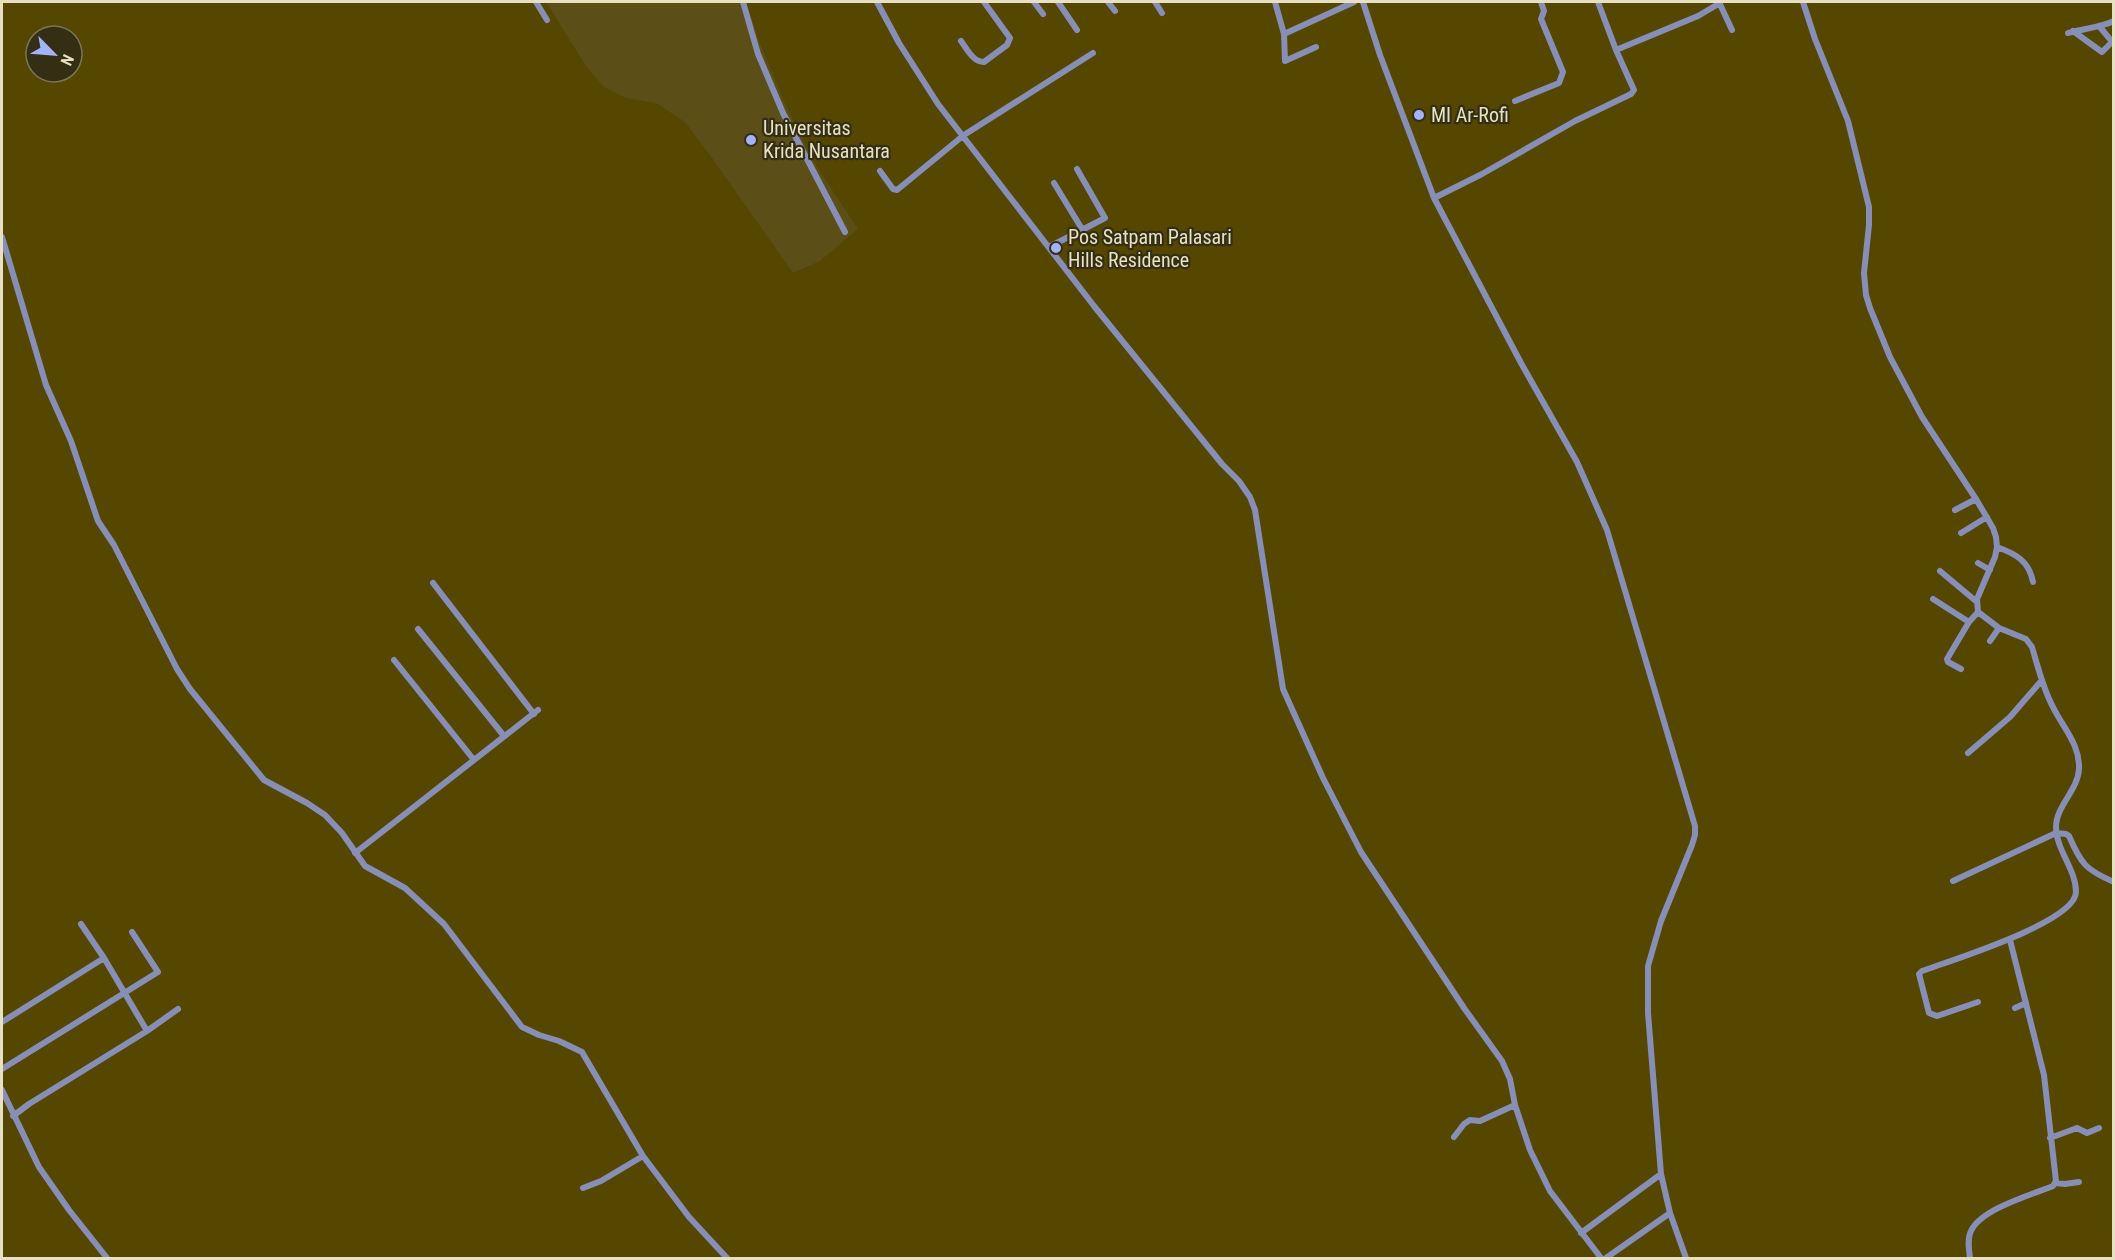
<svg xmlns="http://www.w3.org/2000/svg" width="2115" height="1260" font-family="'Roboto Condensed',sans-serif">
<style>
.built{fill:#5b4e17}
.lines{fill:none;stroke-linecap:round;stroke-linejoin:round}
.street{stroke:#888fb6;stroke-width:6}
.poi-dot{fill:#a4b2fc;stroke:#342e14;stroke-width:2}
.labels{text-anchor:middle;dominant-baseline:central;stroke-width:4.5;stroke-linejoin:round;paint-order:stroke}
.poi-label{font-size:20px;fill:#e7e0c1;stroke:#342e14;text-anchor:start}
</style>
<rect width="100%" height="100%" fill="#554700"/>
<!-- built -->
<path class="built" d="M546 2H746L759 41 786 106 815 164 858 229 820 261 793 273 712 158 685 122 656 103 626 98 604 87 586 66Z"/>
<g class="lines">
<!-- street -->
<path class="street" d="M536 2 547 20
M743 2 758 54 783 113 845 232
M877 2 899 43 938 104 1094 306 1222 464 1239 481 1250 497 1255 510 1283 689 1323 778 1361 852 1464 1008 1502 1061 1510 1079 1515 1105 1530 1150 1550 1191 1601 1258
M1034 2 1043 14
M1058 2 1077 30
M1108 2 1115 11
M1155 2 1162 13
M1275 2 1284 34 1285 61 1316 47
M1363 2 1380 55 1434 198 1521 363 1577 462 1607 530 1695 826V835L1692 845 1661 921 1648 966V1013L1661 1174 1670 1213 1686 1258
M1598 2 1616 50
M1719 2 1732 30
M1803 2 1815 39 1848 121 1869 207V225L1864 273 1866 295 1870 308 1890 357 1922 417 1976 499 1993 528 1996 537 1997 547 1995 557 1977 599 1978 612 1999 628 2026 639 2032 647C2038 667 2043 689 2053 707 2063 728 2080 744 2079 769 2078 790 2056 806 2056 827 2056 850 2076 869 2076 892 2076 922 1949 961 1922 971L1919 974 1929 1013 1937 1016 1978 1002
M2099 26 2114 44
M2073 31 2102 52 2112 42
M2068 33C2081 29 2103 27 2114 21
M1284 34 1354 2
M961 41C967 49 973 62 984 62L1007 45 1010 38 984 2
M1515 101 1559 83 1563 72 1541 19 1544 11 1541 2
M880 171 893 189 897 190 964 135 1093 53
M1054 183 1082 229
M1434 198 1482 174 1575 121 1631 94 1634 90 1616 50 1698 16 1720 3
M2 237 46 385 71 441 98 521 114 545 177 669 190 689 264 780 307 803 325 815 342 833 365 866 405 888 444 924 522 1027 539 1035 559 1041 582 1052 643 1156 689 1217 727 1258
M1049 247 1105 218 1077 169
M1955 510 1976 499
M1961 533 1987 517
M1997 547C2016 554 2029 561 2033 582
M1978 563 1990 570
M1940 571 1977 602
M433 583 534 714
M1933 599 1969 622
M418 629 504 736
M1990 641 1999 628
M394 660 474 760
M1961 669 1948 662 1947 659 1969 622 1978 612
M1968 753 2010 717 2042 680
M355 853 538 710
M1953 881 2056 833 2066 834 2069 836C2081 864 2086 870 2114 882
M81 924 104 958 147 1031
M2015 1008 2026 1003
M2 1022 104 958
M2 1069 158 972 132 932
M2 1090 39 1167 69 1210 107 1258
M13 1116 29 1104 147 1031 178 1009
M1454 1137 1464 1124 1470 1120 1480 1121 1515 1105
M2050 1138 2077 1128 2087 1133 2099 1128
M2055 1183 2065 1184 2079 1182
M583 1188 601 1181 643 1156
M1581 1233 1661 1174
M1606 1258 1670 1213
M1970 1258C1969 1250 1967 1239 1971 1231 1981 1209 2031 1195 2053 1186L2056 1181 2044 1075 2010 940"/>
</g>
<!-- markers -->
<g class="poi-dot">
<circle cx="1419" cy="115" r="6"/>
<circle cx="751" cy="140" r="6"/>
<circle cx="1056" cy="248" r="6"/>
</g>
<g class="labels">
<!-- poi labels -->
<g class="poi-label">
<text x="1431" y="115">MI Ar-Rofi</text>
<text x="763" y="128">Universitas<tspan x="763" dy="23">Krida Nusantara</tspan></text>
<text x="1068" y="237">Pos Satpam Palasari<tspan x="1068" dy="23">Hills Residence</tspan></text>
</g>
</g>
<!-- border -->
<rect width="2115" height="1260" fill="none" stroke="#e7e0c1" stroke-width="6"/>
<!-- north arrow -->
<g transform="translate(54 54) rotate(115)"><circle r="28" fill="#342e14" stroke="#7c7559" stroke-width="1.5"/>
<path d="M0-4.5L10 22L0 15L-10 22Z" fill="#a4b2fc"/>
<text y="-9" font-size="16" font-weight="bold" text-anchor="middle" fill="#e7e0c1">N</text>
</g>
</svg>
